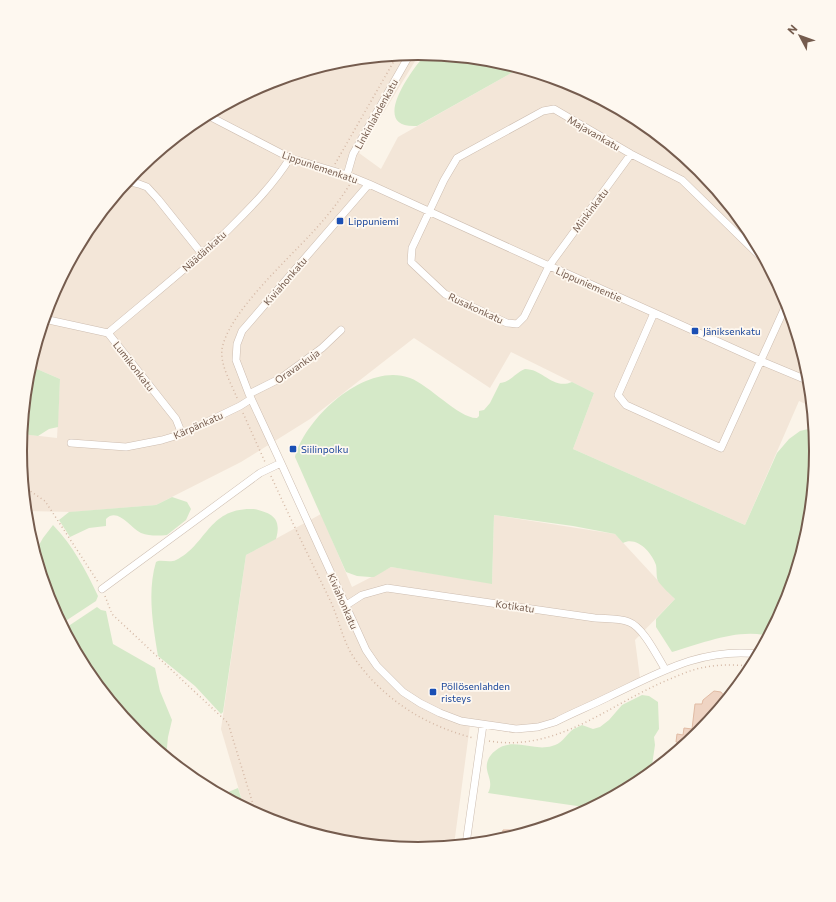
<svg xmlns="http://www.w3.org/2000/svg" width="836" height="902" font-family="Commissioner,sans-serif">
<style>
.residential{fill:#f3e6d8}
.green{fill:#d5e9c8}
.building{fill:#efd4c3;stroke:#e1bba4}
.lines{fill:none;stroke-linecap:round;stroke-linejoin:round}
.minor-casing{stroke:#cdbdb0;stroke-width:8}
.path{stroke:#d4b8a5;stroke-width:1.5;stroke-dasharray:1 3;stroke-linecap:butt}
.minor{stroke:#fff;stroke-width:7}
.transit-dot{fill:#1a4fb4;stroke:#fef8f0;stroke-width:1.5}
.labels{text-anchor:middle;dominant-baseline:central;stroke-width:3.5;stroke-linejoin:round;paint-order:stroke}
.street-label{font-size:10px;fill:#755c4e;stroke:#fef8f0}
.transit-label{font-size:10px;fill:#164399;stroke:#fef8f0;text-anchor:start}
.rim{fill:none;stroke:#755c4e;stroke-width:2}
</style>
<rect width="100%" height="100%" fill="#fbf4e9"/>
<!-- residential -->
<path class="residential" d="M418 53H420L359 153 381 169 398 137 520 68 571 83 639 120 700 170 749 230 786 299 808 374 812 407 799 401 745 525 573 449 594 393 511 352 490 388 414 338 310 419 241 462 156 505 72 512 26 511 20 451 22 434 57 438 60 379 30 366 50 298 87 230 137 169 197 120 266 83 341 61Z
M321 514 352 587 391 567 492 583 494 515 615 534 675 599 635 640 640 678 578 715 513 733 470 725 454 845 418 849 340 841 265 819 244 807 221 729 246 555Z"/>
<!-- green -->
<path class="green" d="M426 54 496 61 520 68 417 126C368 129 412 69 426 54Z
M30 366 60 379 58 427 49 429 38 436 22 434 28 373Z
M525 369C543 369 553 390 572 382L594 393 573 449 745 525 777 453 789 439 800 431 808 429 814 432 816 451 808 529 786 604 768 636C738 628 701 644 672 652L656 627V619L675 599C671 595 661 586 658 581 656 577 657 570 656 565 652 553 637 536 623 543L615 534 573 526 494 515 492 584 391 567 374 577H370L357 576 346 572 295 457C305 418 366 361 410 378 429 385 460 419 477 418L479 416V411L484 410 490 403 500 383C511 382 516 372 525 369Z
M172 497 187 502 191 509 186 520 167 535C158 536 149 536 141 533 130 528 118 507 106 519V526L89 528 70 537 59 520 69 512 156 505Z
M254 509C272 513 282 518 276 539L246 555 223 712 221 714 195 686 158 656C153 626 147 592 156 562L158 561C164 560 170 563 176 560 207 545 208 507 254 509Z
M53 525C74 547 85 569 98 596L96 601 61 624 50 603 35 552 43 538Z
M97 607 101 610 106 611 113 644 155 668 160 691 172 720 168 737 166 757 136 732 87 672 64 629Z
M642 695 649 696 658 702 659 729 654 737 655 745 651 772 639 782 591 808 488 793C495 779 483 773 488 760 489 757 492 753 495 751 512 736 533 752 552 746 561 744 565 737 571 731 574 728 579 727 582 725L593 729 600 727 609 720 622 705Z
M238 788 244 807 221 795Z"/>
<!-- building -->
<path class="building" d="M714 691 721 692 726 698 725 701 699 733 681 747 682 743 676 742 677 734 683 735 684 728 692 729 695 704H702L703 700Z
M503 830H510L525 833 508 837H502Z"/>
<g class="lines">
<defs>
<path id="minor" d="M398 55 407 59
M207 115 290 158 347 175 369 184 549 266 559 270 761 361 809 381
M631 154 549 266 524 317 517 324 507 323 445 294 411 262 412 248 444 180 457 158 543 111 554 109 631 154 682 180 765 261
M347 175 353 154 410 54
M127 181 139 184 147 187 158 199 202 254
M369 184 242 331 237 344 236 360 249 394 281 463 366 650 377 666 403 692 420 703 440 713 461 721 516 729 538 727 555 722C572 713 590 706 608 697 657 674 701 647 759 654
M654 313 618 395 626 405 721 448 787 303
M44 319 108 333 176 419 182 434
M108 333C147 300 187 268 224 234 248 210 272 187 290 158
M249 394 281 378 322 348 341 330
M71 443 126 447 162 440 182 434 240 406 251 399
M102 589 260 473 281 463
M345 606 362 595 387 588 595 618C606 619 619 618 629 622 643 627 657 656 665 669
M466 844 483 725"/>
</defs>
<!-- minor casing -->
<use href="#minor" class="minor-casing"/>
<!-- path -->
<path class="path" d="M335 164 394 61
M237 398C231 383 220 365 222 349 228 314 286 261 311 234 325 219 339 202 350 184
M243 413 265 462
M271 476C290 518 310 559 330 600 338 617 342 637 351 653 357 663 365 672 372 680 401 710 433 727 473 738
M24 487 45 501 98 582
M105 596 112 614 228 723 256 814
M489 741C556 752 606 707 663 682 677 676 692 669 706 667 721 664 737 665 752 666"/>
<!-- minor -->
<use href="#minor" class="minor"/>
</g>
<!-- markers -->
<g class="transit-dot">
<rect x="336" y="217" width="8" height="8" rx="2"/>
<rect x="691" y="327" width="8" height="8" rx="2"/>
<rect x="289" y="445" width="8" height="8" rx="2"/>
<rect x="429" y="688" width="8" height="8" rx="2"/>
</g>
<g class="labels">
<!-- street labels -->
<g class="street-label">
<text transform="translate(376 114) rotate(-61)">Linkinlahdenkatu</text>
<text transform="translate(594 133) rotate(30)">Majavankatu</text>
<text transform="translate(320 167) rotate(19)">Lippuniemenkatu</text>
<text transform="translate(590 210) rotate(-53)">Minkinkatu</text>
<text transform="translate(204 251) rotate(-42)">Näädänkatu</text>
<text transform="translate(285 281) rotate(-49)">Kiviahonkatu</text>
<text transform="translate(589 284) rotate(24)">Lippuniementie</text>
<text transform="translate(476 308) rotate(25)">Rusakonkatu</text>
<text transform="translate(134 366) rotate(52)">Lumikonkatu</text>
<text transform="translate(297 366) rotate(-35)">Oravankuja</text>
<text transform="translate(198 425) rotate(-24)">Kärpänkatu</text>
<text transform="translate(343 601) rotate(66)">Kiviahonkatu</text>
<text transform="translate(515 606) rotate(8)">Kotikatu</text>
</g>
<!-- transit labels -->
<g class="transit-label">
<text x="348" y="221">Lippuniemi</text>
<text x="703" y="331">Jäniksenkatu</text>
<text x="301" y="449">Siilinpolku</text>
<text x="441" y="686">Pöllösenlahden<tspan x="441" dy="12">risteys</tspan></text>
</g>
</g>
<!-- crop -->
<path d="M0 0H836V902H0ZM27 451a391 391 0 1 1 782 0a391 391 0 1 1-782 0Z" fill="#fef8f0" fill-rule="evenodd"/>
<path class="rim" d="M27 451a391 391 0 1 1 782 0a391 391 0 1 1-782 0Z"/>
<!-- north arrow -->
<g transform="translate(800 36) rotate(311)" stroke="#fef8f0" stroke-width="3" paint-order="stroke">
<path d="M0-3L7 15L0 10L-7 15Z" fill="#755c4e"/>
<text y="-6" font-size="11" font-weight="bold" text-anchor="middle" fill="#755c4e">N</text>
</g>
</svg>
